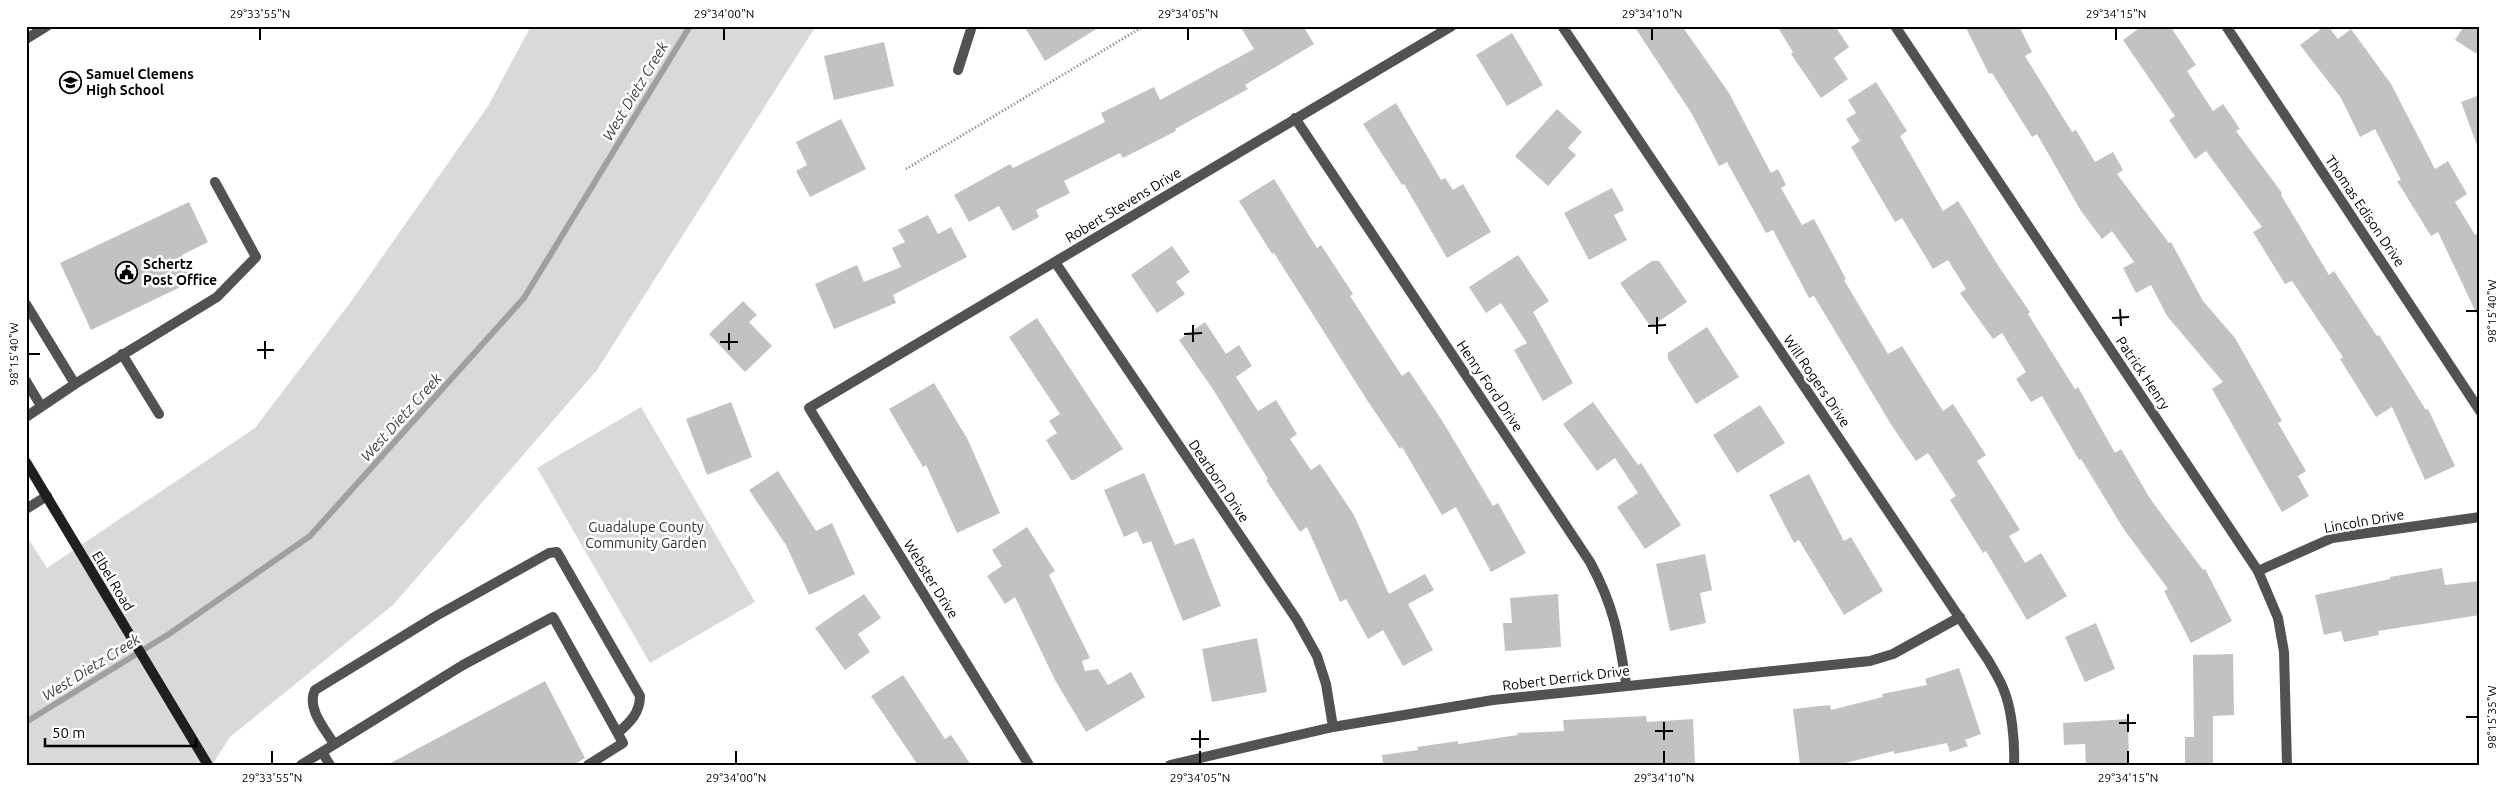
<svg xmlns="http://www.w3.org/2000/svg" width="2506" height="791" font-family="Ubuntu,sans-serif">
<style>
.green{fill:#d9d9d9}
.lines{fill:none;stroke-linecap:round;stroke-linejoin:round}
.stream{stroke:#a0a0a0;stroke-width:6}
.building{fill:#c2c2c2}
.path{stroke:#747474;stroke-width:3;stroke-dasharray:1 2.5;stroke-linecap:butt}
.lane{stroke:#525252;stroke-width:10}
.street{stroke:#525252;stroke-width:10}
.secondary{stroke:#1f1f1f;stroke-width:10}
.ticks{fill:none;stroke:#000;stroke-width:2}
.labels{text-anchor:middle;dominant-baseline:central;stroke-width:5;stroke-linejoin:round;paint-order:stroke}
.poi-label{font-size:14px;font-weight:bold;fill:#000;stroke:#fff;text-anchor:start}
.street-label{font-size:14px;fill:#000;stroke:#fff}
.park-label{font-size:14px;fill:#303030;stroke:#fff}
.water-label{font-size:15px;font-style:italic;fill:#414141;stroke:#fff}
.neatline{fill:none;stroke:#000;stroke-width:2}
.ticks-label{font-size:12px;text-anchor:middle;fill:#000}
</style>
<rect width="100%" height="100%" fill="#fff"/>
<!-- green -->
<path class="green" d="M531 26H816L597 370 393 605 230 737 212 765H26V535L47 568 255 428 350 303 488 106Z
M641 407 755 602 650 663 537 468Z"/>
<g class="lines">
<!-- stream -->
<path class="stream" d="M26 722 169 634 310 536 524 298 690 26"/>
</g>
<!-- building -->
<path class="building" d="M1024 26H1101L1045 61Z
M1240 26H1303L1314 44 1245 85 1248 89 1175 129 1176 131 1123 158 1120 153 1064 181 1070 193 1036 210 1039 217 1013 231 999 206 969 222 954 195 1010 164 1013 168 1105 122 1101 113 1154 87 1160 100 1254 49Z
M1634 26H1682L1729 93 1771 173 1778 169 1786 185 1781 188 1802 225 1814 219 1846 279 1844 280 1888 354 1902 346 1943 411 1953 404 1986 455 1977 461 2020 530 2009 536 2025 563 2041 553 2067 596 2027 620 1986 551 1983 553 1950 500 1956 496 1928 453 1916 461 1892 426 1814 296 1809 298 1773 230 1766 233 1727 162 1719 166 1692 114Z
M1777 26H1835L1849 47 1834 58 1848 79 1821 98 1791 54 1793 52Z
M1965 26H2019L2032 52 2025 56 2072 132 2076 130 2095 162 2113 152 2123 170 2117 174 2169 243 2171 242 2203 301 2235 338 2282 421 2278 423 2306 471 2298 476 2309 496 2282 512 2212 389 2223 382 2167 316 2151 285 2136 293 2123 268 2134 262 2112 231 2102 239 2081 211 2037 134 2032 137 1992 73 1989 74Z
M2142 26H2170L2196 65 2187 71 2213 111 2223 104 2240 129 2236 131 2282 193 2281 195 2329 275 2334 271 2377 336 2379 335 2426 410 2428 409 2455 466 2425 480 2392 407 2376 417 2340 359 2343 357 2292 281 2285 284 2253 232 2262 227 2206 151 2195 159 2169 120 2175 116 2123 40Z
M2325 26H2328L2338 39 2351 29 2391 84 2435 169 2448 161 2467 194 2455 202 2475 235 2480 232V321L2438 232 2431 236 2397 181 2401 180 2375 129 2360 137 2341 98 2300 45Z
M2464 26H2480V56L2455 40Z
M1512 33 1543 85 1507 106 1476 55Z
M884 42 894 86 834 100 824 56Z
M1876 82 1907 131 1900 136 1943 211 1958 201 1999 267 2030 312 2028 314 2075 389 2078 387 2115 453 2121 449 2151 500 2203 570 2205 569 2232 621 2191 643 2164 591 2168 589 2123 528 2081 459 2079 460 2042 396 2031 402 2016 379 2026 372 2002 333 1993 339 1960 293 1966 289 1948 260 1933 269 1902 218 1895 222 1851 147 1860 141 1846 119 1856 113 1848 100Z
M2480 95V147L2478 148 2461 102Z
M1396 103 1441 180 1445 178 1453 190 1463 184 1491 232 1447 258 1404 184 1402 185 1363 124Z
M1557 109 1582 132 1568 148 1576 155 1548 186 1515 156Z
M841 119 866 169 810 197 796 171 807 165 796 142Z
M1274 179 1317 248 1321 245 1353 294 1350 296 1402 376 1409 371 1443 422 1493 506 1498 503 1526 553 1491 572 1456 507 1442 515 1402 447 1400 449 1367 400 1274 253 1272 254 1239 201Z
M1612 188 1624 210 1614 215 1627 240 1589 260 1564 213Z
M189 202 208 242 182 255 195 280 91 330 60 263Z
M928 215 938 234 951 227 967 257 893 295 896 303 834 329 815 284 857 265 864 282 901 267 892 248 905 242 898 230Z
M1172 246 1190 272 1176 282 1185 294 1157 313 1131 275Z
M1518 255 1549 301 1533 312 1573 383 1543 401 1514 350 1527 343 1501 303 1486 313 1469 287Z
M1652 261H1659L1687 302 1651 327 1620 283Z
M743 301 757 315 749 322 772 346 745 372 709 334Z
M1037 318 1123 449 1074 480H1071L1046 440 1057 433 1049 421 1060 414 1009 337Z
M1205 322 1226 354 1239 345 1252 366 1236 377 1258 411 1276 400 1297 434 1290 439 1311 470 1320 464 1354 515 1389 594 1425 574 1434 590 1408 604 1433 650 1403 666 1383 630 1368 639 1346 599 1340 602 1307 527 1300 532 1266 480 1268 479 1214 391 1179 340Z
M1707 327 1739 377 1696 404 1668 359V353Z
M934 383 968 440 1000 513 957 533 926 465 923 467 889 409Z
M731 402 752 457 707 475 686 419Z
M1593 402 1638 465 1641 463 1681 525 1645 549 1617 507 1638 493 1615 458 1597 471 1563 424Z
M1760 405 1785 443 1737 473 1713 435Z
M778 471 816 531 832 523 855 574 809 595 786 545 749 490Z
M1144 473 1175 545 1194 538 1221 606 1183 621 1151 541 1143 544 1137 531 1124 537 1104 490Z
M1809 474 1844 541 1851 537 1883 591 1844 615 1799 540 1794 543 1769 495Z
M1027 527 1055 571 1049 575 1090 658 1082 661 1085 671 1098 669 1108 685 1131 672 1145 697 1086 732 1055 680 1015 597 1005 604 987 576 1002 566 992 550Z
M1705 554 1712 590 1700 593 1706 623 1670 631 1656 564Z
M2442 568 2445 585 2480 581V615L2378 631 2379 635 2344 642 2341 631 2324 635 2315 595 2390 579V577Z
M864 594 881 618 858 634 870 652 845 670 815 628Z
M1558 594 1561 647 1505 651 1503 623H1512L1510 598Z
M2096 623 2115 669 2085 682 2065 637Z
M1257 638 1267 692 1212 702 1202 649Z
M2233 654 2234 715 2213 716V765H2185V737H2194L2193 655Z
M1959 668 1981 734 1965 740 1968 746 1950 752 1947 743 1894 754V751L1837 765H1800L1793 709 1830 705 1831 710 1883 697 1882 694 1927 685 1925 679Z
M903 675 945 739 951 735 971 765H918L871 696Z
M545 681 585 758 573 765H387Z
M1646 716 1647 722 1693 719 1695 765H1383L1382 755 1418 750 1417 747 1458 741V744L1518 735 1517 733 1564 731 1563 720Z
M2128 719 2129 765H2086L2085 744 2064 745 2063 723Z"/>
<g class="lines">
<!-- path -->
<path class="path" d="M906 169 1144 26"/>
<!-- lane -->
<path class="lane" d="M26 39 47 26
M26 304 75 384 217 297 256 257 215 182
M122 354 159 414
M26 381 41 406
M26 417 75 384
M26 509 47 496
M334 744C325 729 306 708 315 690L436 616 549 553 557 552 640 696C640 713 630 722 618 733
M322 752 330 765
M301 765 463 665 553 617 623 743 588 765"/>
<!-- street -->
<path class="street" d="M1562 26 1988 660C1993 669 1999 678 2003 688 2012 708 2015 743 2014 765
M1895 26 2258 571 2278 618 2284 652 2287 765
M2226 26 2480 411
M958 70 972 26
M1295 118 1590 562C1614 606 1619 636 1626 684
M1055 262 1297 620 1317 656 1326 684 1333 727
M2258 571 2332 538 2480 517
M1029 765 809 408 1452 26
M1170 765 1333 727 1493 700 1870 661 1893 654 1960 617"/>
<!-- secondary -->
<path class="secondary" d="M26 462 208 765"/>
</g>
<!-- ticks -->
<path class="ticks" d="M260 28V40M724 28V40M1188 28V40M1652 28V40M2116 28V40M2120 309 2121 326M2466 311H2478M1657 317V334M2112 318 2129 317M1193 325V342M1648 326 1666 325M729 333V350M1184 334 1202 333M265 341V359M720 342H738M257 350H274M28 354H40M2128 714V732M2466 717H2478M1664 722V740M2119 723H2136M1200 730V748M1655 731H1673M1191 739H1209M272 751V764M736 751V764M1200 751V764M1664 751V764M2128 751V764"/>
<!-- icons -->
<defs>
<symbol id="school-ring" viewBox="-11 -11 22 22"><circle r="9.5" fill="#fff" stroke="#000" stroke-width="1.5"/><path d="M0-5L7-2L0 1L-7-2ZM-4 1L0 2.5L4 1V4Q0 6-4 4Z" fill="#000"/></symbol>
<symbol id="civic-ring" viewBox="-11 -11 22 22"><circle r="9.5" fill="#fff" stroke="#000" stroke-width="1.5"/><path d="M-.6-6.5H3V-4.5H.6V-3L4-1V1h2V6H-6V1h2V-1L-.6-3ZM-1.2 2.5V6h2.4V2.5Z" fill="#000"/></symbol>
</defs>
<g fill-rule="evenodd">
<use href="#school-ring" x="58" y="70" width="25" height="25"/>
<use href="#civic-ring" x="114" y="260" width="25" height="25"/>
</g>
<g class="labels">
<!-- poi labels -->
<g class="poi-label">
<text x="86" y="74">Samuel Clemens<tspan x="86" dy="16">High School</tspan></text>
<text x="143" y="264">Schertz<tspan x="143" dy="16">Post Office</tspan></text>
</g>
<!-- street labels -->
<g class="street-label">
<text transform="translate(1123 205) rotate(-31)">Robert Stevens Drive</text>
<text transform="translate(2365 211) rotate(56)">Thomas Edison Drive</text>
<text transform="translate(2143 373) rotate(56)">Patrick Henry</text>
<text transform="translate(1817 381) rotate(56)">Will Rogers Drive</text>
<text transform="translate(1490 386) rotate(56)">Henry Ford Drive</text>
<text transform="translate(1219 481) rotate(56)">Dearborn Drive</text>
<text transform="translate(2364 521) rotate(-10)">Lincoln Drive</text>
<text transform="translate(931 579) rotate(58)">Webster Drive</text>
<text transform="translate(113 581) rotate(59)">Elbel Road</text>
<text transform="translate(1566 678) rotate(-7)">Robert Derrick Drive</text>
</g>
<!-- park labels -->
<g class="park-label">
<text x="646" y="527">Guadalupe County<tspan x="646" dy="16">Community Garden</tspan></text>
</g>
<!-- water labels -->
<g class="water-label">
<text transform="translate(635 91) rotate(-59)">West Dietz Creek</text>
<text transform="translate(401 417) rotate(-48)">West Dietz Creek</text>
<text transform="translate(91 667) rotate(-32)">West Dietz Creek</text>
</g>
</g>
<!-- border -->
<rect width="2506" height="791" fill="none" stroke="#ffffff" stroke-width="55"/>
<!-- scale -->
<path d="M45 738v8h151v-8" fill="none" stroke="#000000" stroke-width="2.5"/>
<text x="52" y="738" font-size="15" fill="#000000" stroke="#ffffff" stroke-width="4" paint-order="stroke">50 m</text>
<rect x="28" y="28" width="2450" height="736" class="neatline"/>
<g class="ticks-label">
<text x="260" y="18">29°33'55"N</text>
<text x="724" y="18">29°34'00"N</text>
<text x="1188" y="18">29°34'05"N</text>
<text x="1652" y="18">29°34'10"N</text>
<text x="2116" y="18">29°34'15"N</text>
<text transform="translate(2492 311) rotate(-90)" y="4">98°15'40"W</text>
<text transform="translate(14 354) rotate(-90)" y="4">98°15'40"W</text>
<text transform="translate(2492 717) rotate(-90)" y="4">98°15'35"W</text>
<text x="272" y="782">29°33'55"N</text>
<text x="736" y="782">29°34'00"N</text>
<text x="1200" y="782">29°34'05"N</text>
<text x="1664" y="782">29°34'10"N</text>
<text x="2128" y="782">29°34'15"N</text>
</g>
</svg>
